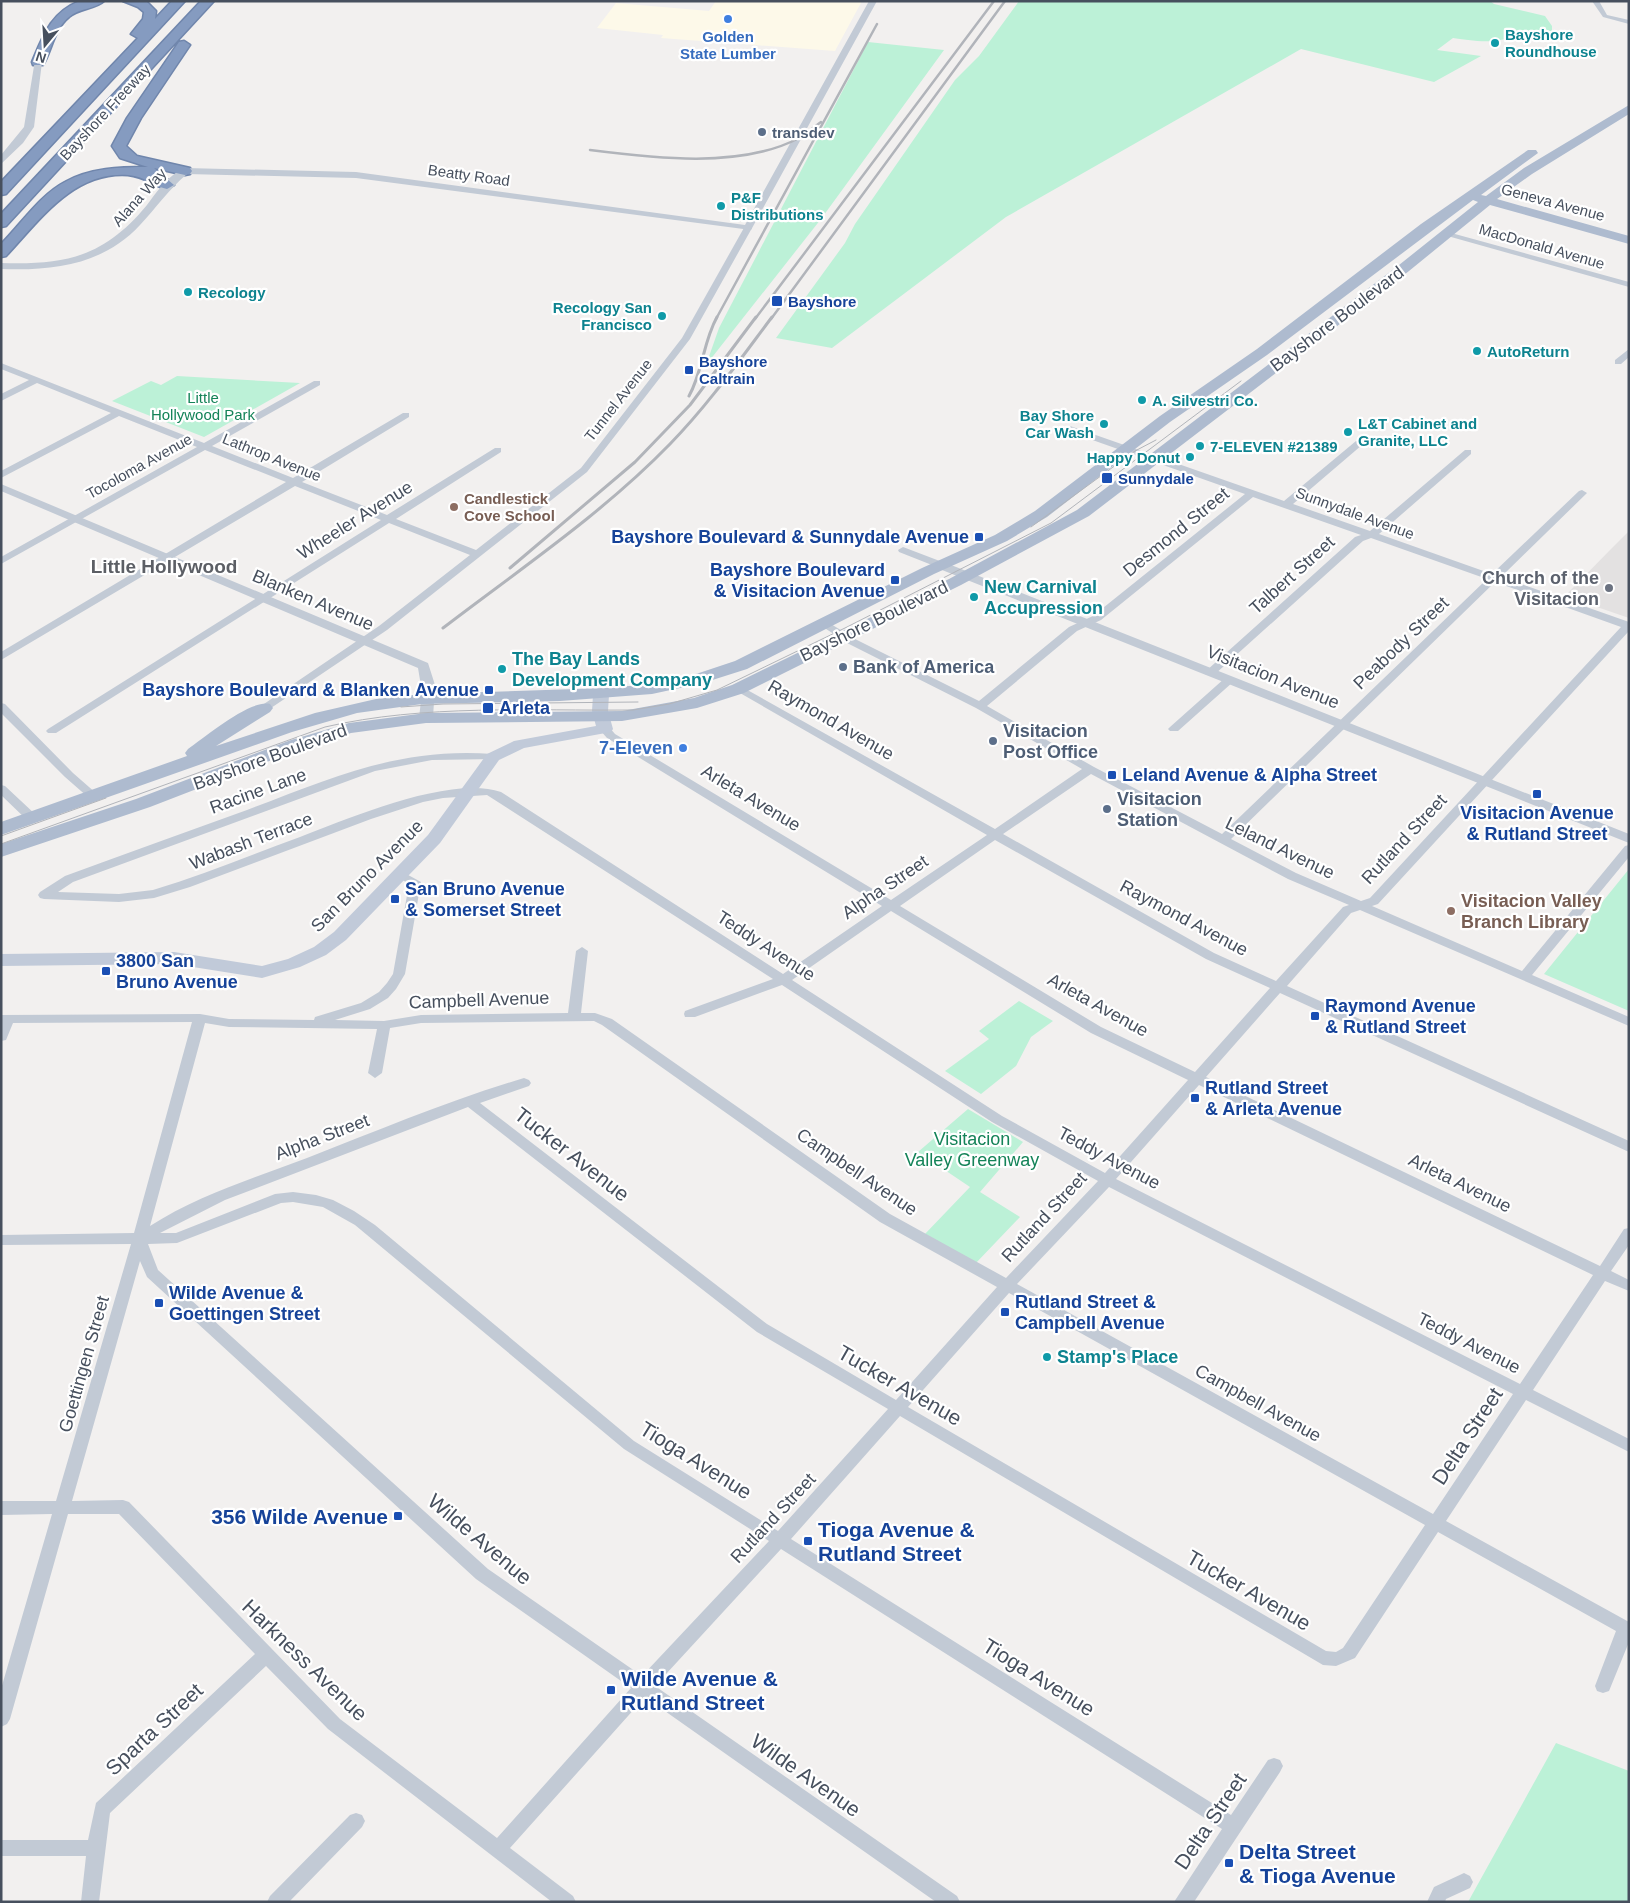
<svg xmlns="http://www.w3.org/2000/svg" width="1630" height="1903" font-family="Helvetica,sans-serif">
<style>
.commercial{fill:#fdf9e9}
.education{fill:#e3e1e1}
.green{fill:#bcf1d7}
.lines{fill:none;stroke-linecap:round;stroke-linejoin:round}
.motorway-casing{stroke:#7086ac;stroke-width:3}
.minor{fill:#c2cad5;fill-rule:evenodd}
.tertiary{fill:#c2cad5;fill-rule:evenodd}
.secondary{fill:#c1cad9;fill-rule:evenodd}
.primary{fill:#aebbcf;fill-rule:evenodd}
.motorway{fill:#859bc0;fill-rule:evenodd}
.tram{stroke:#b1b4ba;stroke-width:1}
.rail-far1{stroke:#b1b4ba;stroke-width:2.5}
.rail{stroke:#b1b4ba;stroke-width:3}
.shop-dot{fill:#3f7fe0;stroke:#fff;stroke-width:2}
.culture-dot{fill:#0f9aa8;stroke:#fff;stroke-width:2}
.service-dot{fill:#5c6f8a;stroke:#fff;stroke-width:2}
.transit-dot{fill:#1a4fb4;stroke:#fff;stroke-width:2}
.education-dot{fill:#8d6e63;stroke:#fff;stroke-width:2}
.worship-dot{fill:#6b7280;stroke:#fff;stroke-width:2}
.labels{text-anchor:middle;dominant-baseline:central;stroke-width:4.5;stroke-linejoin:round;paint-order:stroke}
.far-culture-label{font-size:15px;font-weight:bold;fill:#0d838f;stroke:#fff;text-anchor:start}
.far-shop-label{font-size:15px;font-weight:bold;fill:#366cbe;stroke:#fff}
.far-street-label{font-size:15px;fill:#47505e;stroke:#fff}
.far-service-label{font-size:15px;font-weight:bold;fill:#4e5e75;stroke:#fff;text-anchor:start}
.far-transit-label{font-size:15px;font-weight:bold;fill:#164399;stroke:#fff;text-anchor:start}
.far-park-label{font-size:15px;fill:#148358;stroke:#fff}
.far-education-label{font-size:15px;font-weight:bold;fill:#785e54;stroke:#fff;text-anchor:start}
.street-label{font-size:18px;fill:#47505e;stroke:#fff}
.transit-label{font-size:18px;font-weight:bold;fill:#164399;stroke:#fff;text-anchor:start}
.worship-label{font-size:18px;font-weight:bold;fill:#5b616d;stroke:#fff;text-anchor:end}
.culture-label{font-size:18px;font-weight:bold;fill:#0d838f;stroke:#fff;text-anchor:start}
.service-label{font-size:18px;font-weight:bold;fill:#4e5e75;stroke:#fff;text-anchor:start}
.shop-label{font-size:18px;font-weight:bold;fill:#366cbe;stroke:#fff;text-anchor:end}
.education-label{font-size:18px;font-weight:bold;fill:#785e54;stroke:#fff;text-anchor:start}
.park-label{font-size:18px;fill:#148358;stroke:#fff}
.neighbourhood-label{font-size:19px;font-weight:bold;fill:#5c5f65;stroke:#fff}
.near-street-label{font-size:21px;fill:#47505e;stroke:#fff}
.near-transit-label{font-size:21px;font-weight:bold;fill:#164399;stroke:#fff;text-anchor:start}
</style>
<rect width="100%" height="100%" fill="#f2f0ef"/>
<!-- commercial -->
<path class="commercial" d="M716 1H862L835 51 661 38 663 35 597 28 616 3 709 11Z"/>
<!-- education -->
<path class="education" d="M1629 531V618L1565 596 1612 548Z"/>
<!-- green -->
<path class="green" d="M1019 1H1490L1494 4 1545 16 1552 26V34L1516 31C1506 47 1469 40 1453 38L1437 50 1481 56 1434 82 1301 49 1006 217 832 348 776 338 845 243 855 224 955 80 979 56Z
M868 42 944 50 821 219 706 365 719 328Z
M177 376 300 383 204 437 112 401 151 381 161 385Z
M1629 869V1011L1544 974Z
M1019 1001 1053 1021 1031 1037 1016 1066 981 1094 945 1071 989 1039 979 1031Z
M968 1109 1023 1142 980 1192 1020 1217 975 1264 924 1235 970 1187 918 1152Z
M1556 1743 1629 1771V1902H1468Z"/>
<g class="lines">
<defs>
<path id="motorway" d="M80 1H104C96 9 79 8 69 17 54 29 52 50 43 65H33L32 62C43 36 51 12 80 1Z
M123 1H146L156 11 155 19 172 1H185L6 194 1 195V182L138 38 131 34 143 19 144 12 138 7Z
M201 1H214L6 226 1 227V214Z
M184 41 190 45 141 118 126 146 137 156 190 168 192 171 190 174 185 175 154 168 174 185 167 189C152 186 147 177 128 175 73 171 39 221 6 256L1 257V244C21 224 40 195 65 182 90 168 120 167 148 167L120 158 112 146 127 118 179 42Z"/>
</defs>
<!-- motorway casing -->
<use href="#motorway" class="motorway-casing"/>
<!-- minor -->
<path class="minor" d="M1592 1H1599L1607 15 1629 20V24L1603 17Z
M745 226 752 228 690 339 587 472 387 630 268 710H260L258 708 379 626 470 555 389 523 56 733H48L46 731 48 729 381 520 295 486 1 660V652L286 482 205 450 1 564V557L197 447 119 416 1 478V471L111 413 37 383 1 401V394L29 380 1 369V363L204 443 314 381H320V385L212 446 293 478 403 413H409V417L302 482 387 515 495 448H501V452L396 519 476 550 581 468 682 338Z
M1444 231 1629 282V287L1444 235Z
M1629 349V357L1621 364H1615V360Z
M1070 426 1284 501 1356 441H1362V445L1293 504 1370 531 1465 450H1471V454L1379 534 1492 574 1579 491 1582 490 1587 493 1501 577 1629 622V631L1378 904 1372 906 1522 971 1625 846 1629 845V857L1532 975 1629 1017V1026L1360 910 1351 913 1287 986 1629 1141V1152L1280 993 1206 1077 1600 1266 1624 1229 1629 1228V1245L1611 1271 1629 1280V1291L1605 1281 1533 1390 1629 1439V1452L1526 1400 1446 1521 1629 1622V1642L1609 1691 1603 1693 1597 1691 1595 1686 1616 1631 1438 1532 1355 1658 1336 1666 1323 1665 900 1416 791 1539 1231 1815 1268 1760 1274 1758 1280 1760 1283 1766 1280 1772 1194 1902H1174L1222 1829 781 1549 655 1686 957 1896 960 1902H936L645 1697 510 1848 573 1896 576 1902H552L328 1729 266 1666 110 1813 99 1902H81L86 1856H1V1840H88L96 1803 255 1654 119 1514H68L10 1719 7 1724 1 1727V1689L52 1514 1 1515V1501H56L131 1244 1 1245V1235L134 1233 192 1022 13 1023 6 1040 1 1041V1015L200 1014 229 1019 314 1020 315 1017 361 1003 379 992 387 983 393 974 409 884 393 874 399 870 421 882 405 974 396 989 388 998 370 1009 335 1020 384 1021 421 1015 568 1013 576 951 582 947 588 951 581 1013H595L612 1019 890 1214 1006 1278 1098 1181 992 1122 782 985 695 1017H685L684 1014 685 1011 773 979 487 795 443 798 423 802 371 819 190 887 154 898 119 902 44 899 40 898 38 895 40 892 65 876C125 854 186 832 247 810 332 778 399 747 493 754L497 755 499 757 497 759 432 760 375 771 73 882 58 892 119 894 153 890C203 875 251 855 300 837 350 818 450 775 501 792L783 974 882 906 607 738 599 729 601 727H609L615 734 891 900 987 835 733 689 738 686 742 687 995 829 1082 769 976 708 849 644 817 623 818 621H826L857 640 979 701 1069 627 1093 616 1245 494 1067 431V427ZM1253 497 1361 535 1355 537 1206 671 1205 673 1206 675H1214L1363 541 1371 538 1487 579 1222 834 1094 767 987 706 1077 631 1101 620ZM1495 582 1621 627 1370 898 1361 901 1296 873 1231 839ZM1091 774 1288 879 1349 905 1343 907 1276 981 1214 953 1003 834ZM995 840 1206 959 1270 988 1195 1072 1101 1027 900 906ZM891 911 1091 1033 1188 1080 1105 1173 1002 1116 792 980ZM594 1021 602 1025 880 1222 997 1287 896 1400 767 1324 480 1103 529 1086 531 1083 529 1080 524 1078C450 1100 379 1130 307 1158 254 1178 198 1195 150 1226L205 1023 229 1027 377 1029 368 1073 375 1078 382 1073 390 1028 421 1023ZM1199 1085 1593 1275 1520 1384 1116 1179ZM468 1107 757 1332 888 1409 778 1531 634 1441 375 1225 354 1211 333 1200 316 1195 293 1192 275 1194 176 1233H160L225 1200ZM1109 1187 1513 1394 1433 1514 1017 1284ZM293 1202 323 1207 355 1225 624 1449 769 1541 642 1676 488 1569 158 1270 148 1244 177 1243 281 1203ZM140 1261 147 1277 476 1579 631 1688 497 1838 340 1719 129 1502 123 1500 72 1501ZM1009 1293 1425 1525 1343 1648 1336 1652 1326 1651 908 1407Z
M903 547 945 563 946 565 945 567H937L899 552 898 550Z
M1229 677 1234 680 1233 682 1178 731H1170L1168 729 1170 727 1225 678Z
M1 703 5 704 73 773 97 794 99 796 97 798H89L65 777 1 713Z
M1 785 5 786 36 815 38 818 36 821H28L1 795Z
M356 1813 362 1815 365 1821 362 1827 289 1902H267L270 1896 350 1815Z
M1464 1873 1470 1876 1473 1882 1470 1888 1446 1899 1445 1902H1427L1434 1887Z"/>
<!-- tertiary -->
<path class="tertiary" d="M869 1H877L751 230 356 178 187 174C169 189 156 208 140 225 103 265 53 271 1 269V263C66 265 104 257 147 205 156 193 170 173 185 168L356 172 745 225Z
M35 60 42 62 34 127 23 143 1 164V155L24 127Z
M1 484 428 663 435 685 433 718 426 722 419 718 422 692 418 668 1 491Z
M941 561 1629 834V843L937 568 935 565 937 562Z"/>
<!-- secondary -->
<path class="secondary" d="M601 690 609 695 608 711 613 729 611 732 524 748 499 760 440 843 346 940 326 955 300 967 262 978 174 964 1 966V954L174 952 262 966 288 959 314 947 334 932 428 835 487 754 514 741 596 726 592 711 593 695Z"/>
<!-- primary -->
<path class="primary" d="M1629 105V114L1532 174 1497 199 1629 236V244L1490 205 1409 271 1089 516 961 585 744 693 697 708 622 721 426 723 351 733 303 748 150 807 1 857V844L136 799 291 740 349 723 426 713 622 711 694 698 732 685 949 579 1077 510 1399 265 1478 202 1473 200 1267 355 1170 422 1047 517 1007 541 934 574 747 669 703 683 652 694 560 701 422 704 357 713 292 732 1 835V822L187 756 185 753 188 749C205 737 250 699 270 704L273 708 270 712 216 746 315 713 376 699 422 694 606 688 652 684 693 675 735 661 922 568 995 535 1035 511 1160 416 1257 349 1421 224 1528 150H1536L1538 153 1481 195 1486 196 1524 168Z"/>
<!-- motorway -->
<use href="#motorway" class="motorway"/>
<!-- tram -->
<path class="tram" d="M1031 527 1135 451 1156 440
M401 707 443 704 638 702
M1 836 106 798
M1 844 325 727C424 704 532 711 633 710L669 704 717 690 847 627 1051 523 1241 381"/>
<!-- rail-far1 -->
<path class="rail-far1" d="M590 150C653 158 741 169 799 138 807 133 814 127 821 122
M716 319 877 24
M755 319 994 1
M771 319 1005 1"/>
<!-- rail -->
<path class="rail" d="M689 396C703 371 703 342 717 317
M510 568 635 462 690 405 756 317
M443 628C520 569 602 514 670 444 708 405 739 361 772 317"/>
</g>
<!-- markers -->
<g class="shop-dot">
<circle cx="728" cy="19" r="5"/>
<circle cx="683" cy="748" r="5"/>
</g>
<g class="culture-dot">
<circle cx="1495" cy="43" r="5"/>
<circle cx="721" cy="206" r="5"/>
<circle cx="188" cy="292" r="5"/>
<circle cx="662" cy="316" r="5"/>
<circle cx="1477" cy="351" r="5"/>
<circle cx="1142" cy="400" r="5"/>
<circle cx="1104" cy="424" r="5"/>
<circle cx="1348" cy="432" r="5"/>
<circle cx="1200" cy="446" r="5"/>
<circle cx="1190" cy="457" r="5"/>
<circle cx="974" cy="597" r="5"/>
<circle cx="502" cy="669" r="5"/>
<circle cx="1047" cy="1357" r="5"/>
</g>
<g class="service-dot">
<circle cx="762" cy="132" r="5"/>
<circle cx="843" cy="667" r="5"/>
<circle cx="993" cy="741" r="5"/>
<circle cx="1107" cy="809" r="5"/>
</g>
<g class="transit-dot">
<rect x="771" y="295" width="12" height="12" rx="2.5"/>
<rect x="684" y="365" width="10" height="10" rx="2.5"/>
<rect x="1101" y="472" width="12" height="12" rx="2.5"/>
<rect x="974" y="532" width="10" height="10" rx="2.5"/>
<rect x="890" y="575" width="10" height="10" rx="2.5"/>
<rect x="484" y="685" width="10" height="10" rx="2.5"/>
<rect x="482" y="702" width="12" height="12" rx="2.5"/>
<rect x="1107" y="770" width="10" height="10" rx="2.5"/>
<rect x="1532" y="789" width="10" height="10" rx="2.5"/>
<rect x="390" y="894" width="10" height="10" rx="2.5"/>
<rect x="101" y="966" width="10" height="10" rx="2.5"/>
<rect x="1310" y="1011" width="10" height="10" rx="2.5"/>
<rect x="1190" y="1093" width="10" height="10" rx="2.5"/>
<rect x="154" y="1298" width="10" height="10" rx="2.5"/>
<rect x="1000" y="1307" width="10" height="10" rx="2.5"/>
<rect x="393" y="1511" width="10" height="10" rx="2.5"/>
<rect x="803" y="1536" width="10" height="10" rx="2.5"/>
<rect x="606" y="1685" width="10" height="10" rx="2.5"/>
<rect x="1224" y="1858" width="10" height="10" rx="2.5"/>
</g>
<g class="education-dot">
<circle cx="454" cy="507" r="5"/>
<circle cx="1451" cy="911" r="5"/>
</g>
<circle class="worship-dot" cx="1609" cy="588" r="5"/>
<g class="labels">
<!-- far-culture labels -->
<g class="far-culture-label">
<text x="1505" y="34">Bayshore<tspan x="1505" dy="17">Roundhouse</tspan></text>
<text x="731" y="197">P&amp;F<tspan x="731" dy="17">Distributions</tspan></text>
<text x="198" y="292">Recology</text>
<text x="652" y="307" text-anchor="end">Recology San<tspan x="652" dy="17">Francisco</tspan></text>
<text x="1487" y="351">AutoReturn</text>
<text x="1152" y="400">A. Silvestri Co.</text>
<text x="1094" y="415" text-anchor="end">Bay Shore<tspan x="1094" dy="17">Car Wash</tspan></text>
<text x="1358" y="423">L&amp;T Cabinet and<tspan x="1358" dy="17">Granite, LLC</tspan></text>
<text x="1210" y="446">7-ELEVEN #21389</text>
<text x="1180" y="457" text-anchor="end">Happy Donut</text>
</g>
<!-- far-shop labels -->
<g class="far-shop-label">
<text x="728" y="36">Golden<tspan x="728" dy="17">State Lumber</tspan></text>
</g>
<!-- far-street labels -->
<g class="far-street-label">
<text transform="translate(105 112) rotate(-47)">Bayshore Freeway</text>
<text transform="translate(469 175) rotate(8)">Beatty Road</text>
<text transform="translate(139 197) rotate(-48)">Alana Way</text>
<text transform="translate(1553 202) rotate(15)">Geneva Avenue</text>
<text transform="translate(1542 246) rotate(16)">MacDonald Avenue</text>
<text transform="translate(618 400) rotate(-52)">Tunnel Avenue</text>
<text transform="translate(272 457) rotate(22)">Lathrop Avenue</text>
<text transform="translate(139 466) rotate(-29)">Tocoloma Avenue</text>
<text transform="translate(1355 513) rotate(20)">Sunnydale Avenue</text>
</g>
<!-- far-service labels -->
<g class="far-service-label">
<text x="772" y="132">transdev</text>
</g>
<!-- far-transit labels -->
<g class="far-transit-label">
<text x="788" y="301">Bayshore</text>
<text x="699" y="361">Bayshore<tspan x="699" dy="17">Caltrain</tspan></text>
<text x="1118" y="478">Sunnydale</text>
</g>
<!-- far-park labels -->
<g class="far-park-label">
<text x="203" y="397">Little<tspan x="203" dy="17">Hollywood Park</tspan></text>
</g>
<!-- far-education labels -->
<g class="far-education-label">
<text x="464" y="498">Candlestick<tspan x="464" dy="17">Cove School</tspan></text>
</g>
<!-- street labels -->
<g class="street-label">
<text transform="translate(1337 319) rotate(-37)">Bayshore Boulevard</text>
<text transform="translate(355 520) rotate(-32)">Wheeler Avenue</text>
<text transform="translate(1176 532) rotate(-39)">Desmond Street</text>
<text transform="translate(1292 575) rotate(-42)">Talbert Street</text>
<text transform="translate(313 600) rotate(23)">Blanken Avenue</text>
<text transform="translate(874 621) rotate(-26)">Bayshore Boulevard</text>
<text transform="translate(1401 643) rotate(-44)">Peabody Street</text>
<text transform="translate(1273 677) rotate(22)">Visitacion Avenue</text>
<text transform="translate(831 720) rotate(30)">Raymond Avenue</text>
<text transform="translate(270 757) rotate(-20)">Bayshore Boulevard</text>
<text transform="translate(258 791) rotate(-20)">Racine Lane</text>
<text transform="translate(751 798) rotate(31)">Arleta Avenue</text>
<text transform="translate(1404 839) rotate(-47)">Rutland Street</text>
<text transform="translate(251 841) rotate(-21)">Wabash Terrace</text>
<text transform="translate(1280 848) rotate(26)">Leland Avenue</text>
<text transform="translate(367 876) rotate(-45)">San Bruno Avenue</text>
<text transform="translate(885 887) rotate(-34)">Alpha Street</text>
<text transform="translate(1184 918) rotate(28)">Raymond Avenue</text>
<text transform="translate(766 946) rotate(33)">Teddy Avenue</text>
<text transform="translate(479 1000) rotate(-2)">Campbell Avenue</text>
<text transform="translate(1098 1005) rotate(29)">Arleta Avenue</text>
<text transform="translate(322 1137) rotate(-21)">Alpha Street</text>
<text transform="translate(1109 1158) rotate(28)">Teddy Avenue</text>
<text transform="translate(857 1172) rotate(34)">Campbell Avenue</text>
<text transform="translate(1460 1183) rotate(26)">Arleta Avenue</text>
<text transform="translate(1044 1217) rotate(-47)">Rutland Street</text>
<text transform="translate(1469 1343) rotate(27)">Teddy Avenue</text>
<text transform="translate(84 1364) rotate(-74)">Goettingen Street</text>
<text transform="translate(1258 1403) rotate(29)">Campbell Avenue</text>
<text transform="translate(773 1518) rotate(-47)">Rutland Street</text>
</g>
<!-- transit labels -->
<g class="transit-label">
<text x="969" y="537" text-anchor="end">Bayshore Boulevard &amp; Sunnydale Avenue</text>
<text x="885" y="570" text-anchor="end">Bayshore Boulevard<tspan x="885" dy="21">&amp; Visitacion Avenue</tspan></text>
<text x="479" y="690" text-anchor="end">Bayshore Boulevard &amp; Blanken Avenue</text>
<text x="499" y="708">Arleta</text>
<text x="1122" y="775">Leland Avenue &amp; Alpha Street</text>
<text x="1537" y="813" text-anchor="middle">Visitacion Avenue<tspan x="1537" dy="21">&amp; Rutland Street</tspan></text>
<text x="405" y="889">San Bruno Avenue<tspan x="405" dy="21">&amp; Somerset Street</tspan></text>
<text x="116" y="961">3800 San<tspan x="116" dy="21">Bruno Avenue</tspan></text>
<text x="1325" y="1006">Raymond Avenue<tspan x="1325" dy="21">&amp; Rutland Street</tspan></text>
<text x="1205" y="1088">Rutland Street<tspan x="1205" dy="21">&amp; Arleta Avenue</tspan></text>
<text x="169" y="1293">Wilde Avenue &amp;<tspan x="169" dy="21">Goettingen Street</tspan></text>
<text x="1015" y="1302">Rutland Street &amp;<tspan x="1015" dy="21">Campbell Avenue</tspan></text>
</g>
<!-- worship labels -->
<g class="worship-label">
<text x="1599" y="578">Church of the<tspan x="1599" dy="21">Visitacion</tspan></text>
</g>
<!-- culture labels -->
<g class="culture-label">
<text x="984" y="587">New Carnival<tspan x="984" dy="21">Accupression</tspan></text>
<text x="512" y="659">The Bay Lands<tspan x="512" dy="21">Development Company</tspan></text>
<text x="1057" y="1357">Stamp's Place</text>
</g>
<!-- service labels -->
<g class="service-label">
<text x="853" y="667">Bank of America</text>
<text x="1003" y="731">Visitacion<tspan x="1003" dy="21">Post Office</tspan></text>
<text x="1117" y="799">Visitacion<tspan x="1117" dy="21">Station</tspan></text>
</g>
<!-- shop labels -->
<g class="shop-label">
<text x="673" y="748">7-Eleven</text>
</g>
<!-- education labels -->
<g class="education-label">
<text x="1461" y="901">Visitacion Valley<tspan x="1461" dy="21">Branch Library</tspan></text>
</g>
<!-- park labels -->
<g class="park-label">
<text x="972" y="1139">Visitacion<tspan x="972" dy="21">Valley Greenway</tspan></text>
</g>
<!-- neighbourhood labels -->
<g class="neighbourhood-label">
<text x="164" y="566">Little Hollywood</text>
</g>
<!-- near-street labels -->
<g class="near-street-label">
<text transform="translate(572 1154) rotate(38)">Tucker Avenue</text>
<text transform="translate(900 1385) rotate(30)">Tucker Avenue</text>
<text transform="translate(1467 1436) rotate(-57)">Delta Street</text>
<text transform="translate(696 1460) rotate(32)">Tioga Avenue</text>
<text transform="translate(480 1539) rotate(40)">Wilde Avenue</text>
<text transform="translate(1249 1590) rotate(30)">Tucker Avenue</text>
<text transform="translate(305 1660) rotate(44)">Harkness Avenue</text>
<text transform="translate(1039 1677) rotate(32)">Tioga Avenue</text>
<text transform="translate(154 1729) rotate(-43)">Sparta Street</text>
<text transform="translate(806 1775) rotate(35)">Wilde Avenue</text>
<text transform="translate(1210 1821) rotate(-56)">Delta Street</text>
</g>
<!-- near-transit labels -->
<g class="near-transit-label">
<text x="388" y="1516" text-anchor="end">356 Wilde Avenue</text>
<text x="818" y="1529">Tioga Avenue &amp;<tspan x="818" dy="24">Rutland Street</tspan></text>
<text x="621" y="1678">Wilde Avenue &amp;<tspan x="621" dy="24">Rutland Street</tspan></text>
<text x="1239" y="1851">Delta Street<tspan x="1239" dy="24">&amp; Tioga Avenue</tspan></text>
</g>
</g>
<!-- border -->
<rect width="1630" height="1903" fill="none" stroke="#47505e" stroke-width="5"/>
<!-- north arrow -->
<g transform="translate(45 45) rotate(198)" stroke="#ffffff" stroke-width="4" paint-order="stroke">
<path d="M0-4L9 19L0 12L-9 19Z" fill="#47505e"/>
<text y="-8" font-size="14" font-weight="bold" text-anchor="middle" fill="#47505e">N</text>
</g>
</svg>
